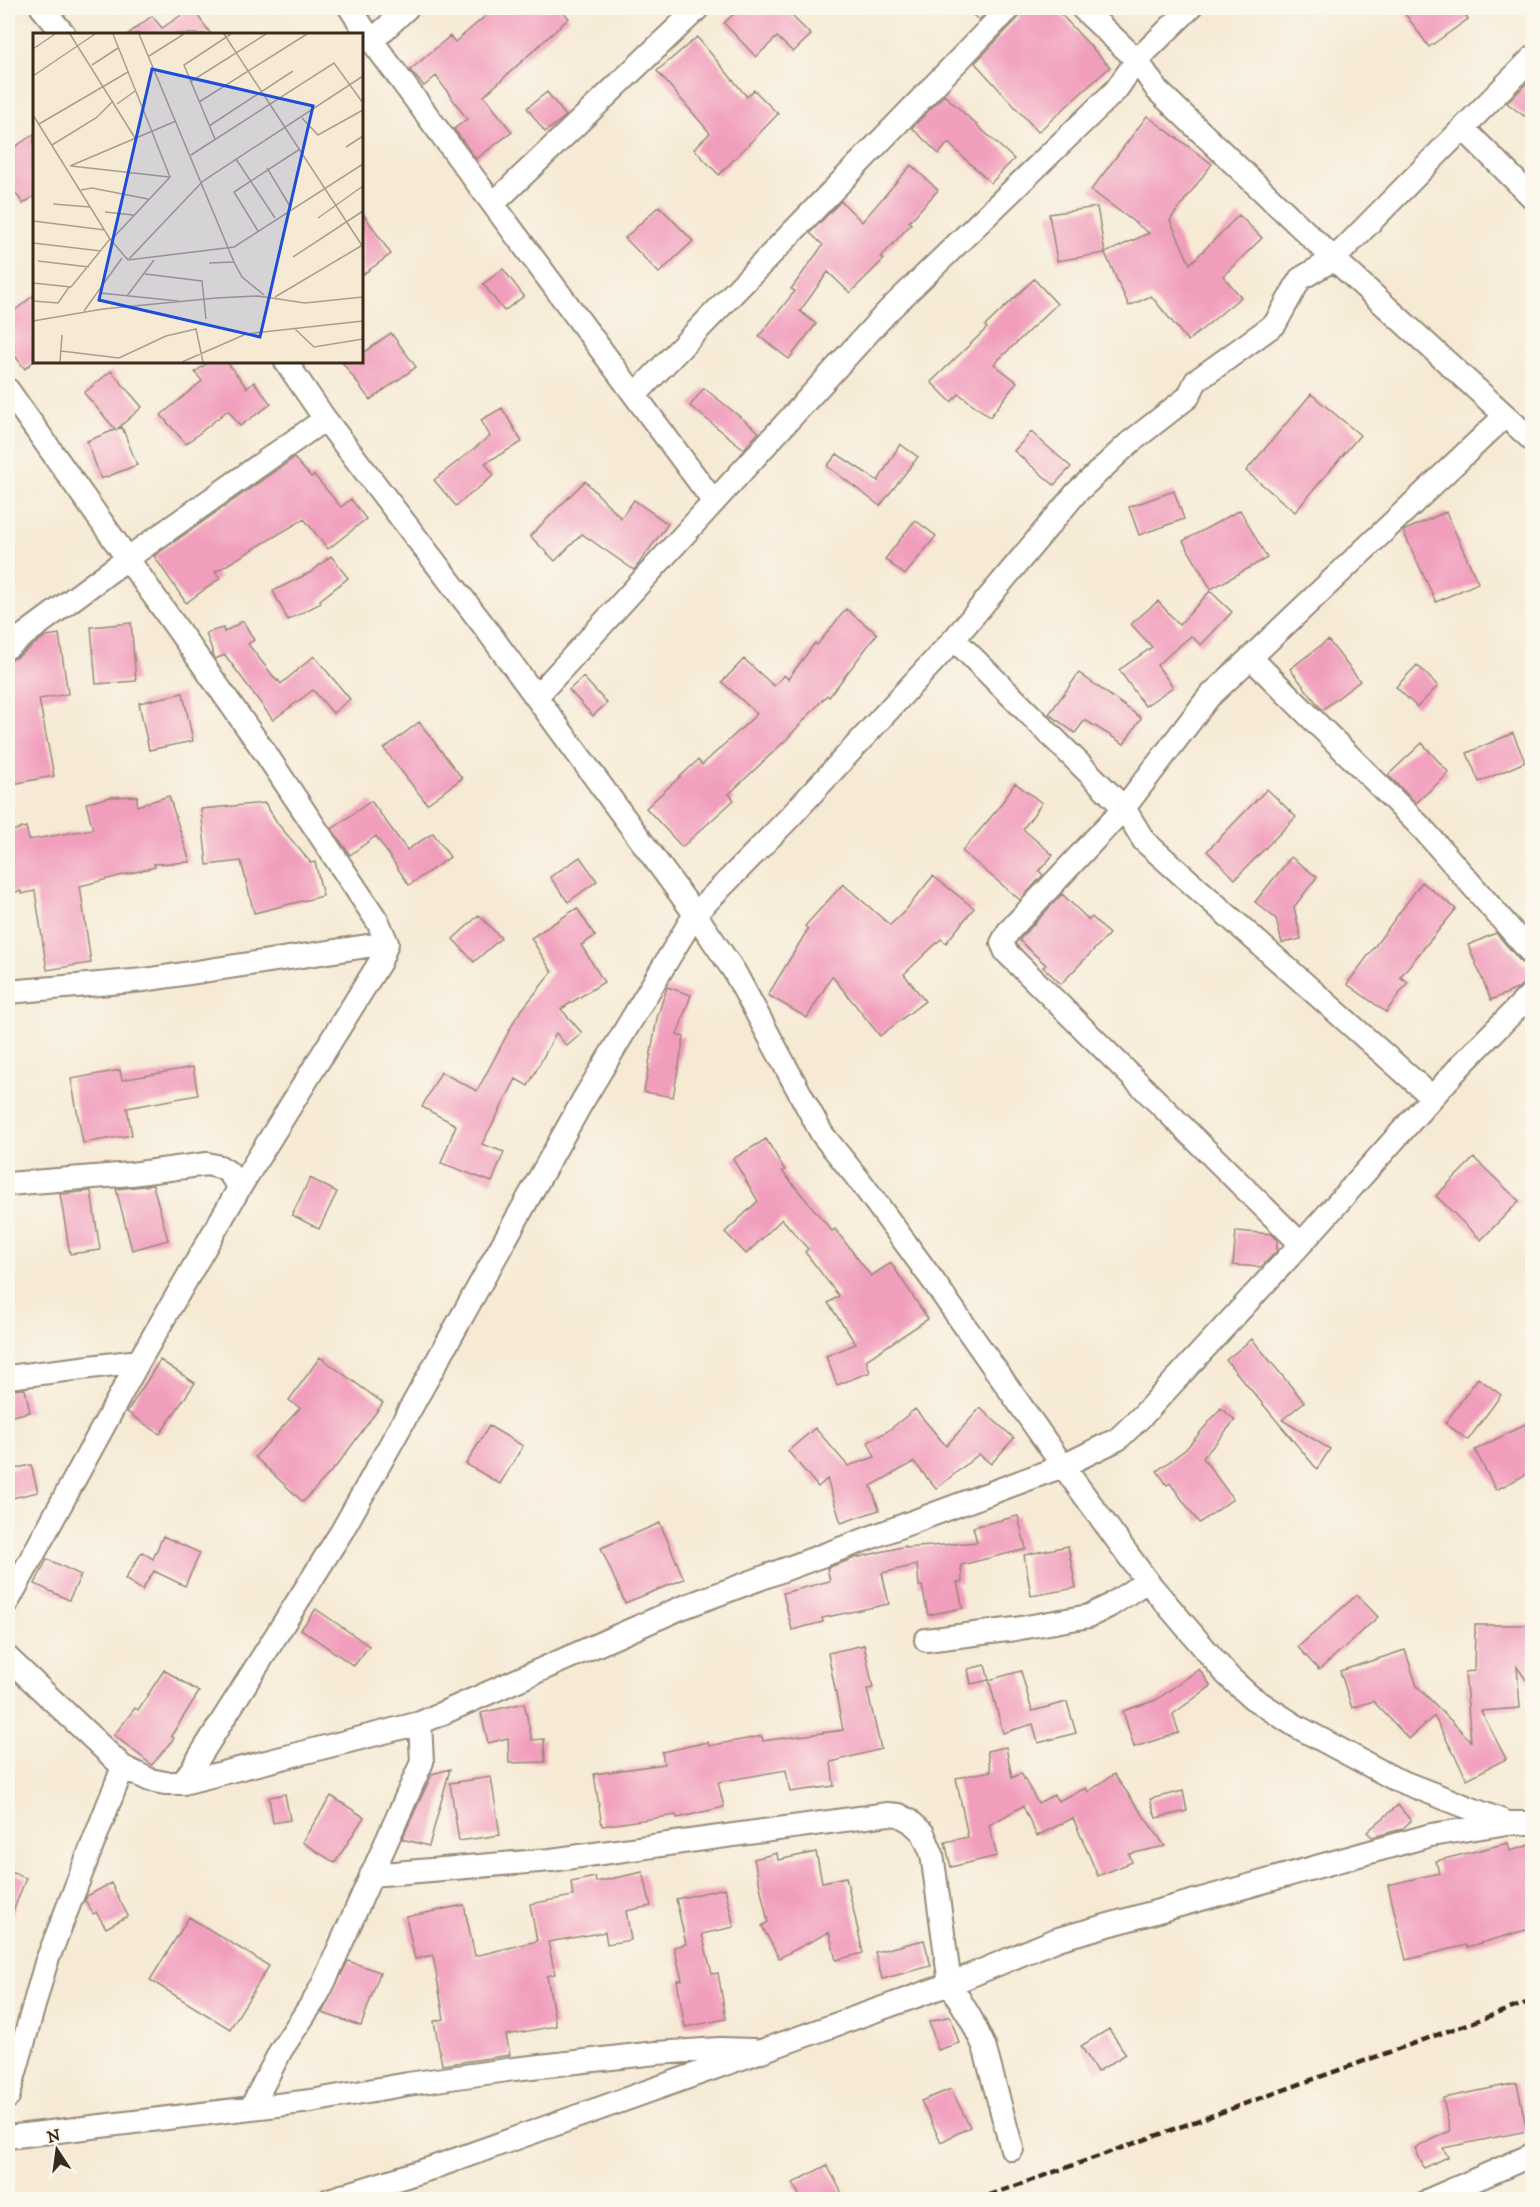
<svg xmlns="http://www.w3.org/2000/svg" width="1540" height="2207" font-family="'IM FELL DW Pica',serif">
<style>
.building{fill:#f19dbc}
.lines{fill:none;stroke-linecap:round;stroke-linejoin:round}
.minor-casing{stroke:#988a7a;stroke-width:26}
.minor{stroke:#fff;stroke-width:22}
.rail{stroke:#3b2a1e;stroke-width:4.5;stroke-dasharray:9 4.5;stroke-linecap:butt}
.inset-road{fill:none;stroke:#ab9d8c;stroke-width:1.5}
.view{fill:#1d4ed8;fill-opacity:0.15;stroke:#1d4ed8;stroke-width:3}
.inset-edge{fill:none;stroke:#3b2a1e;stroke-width:3}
</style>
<rect width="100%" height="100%" fill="#fbf7ec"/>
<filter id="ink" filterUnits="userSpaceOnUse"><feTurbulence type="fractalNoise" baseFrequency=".0167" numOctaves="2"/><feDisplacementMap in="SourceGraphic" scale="12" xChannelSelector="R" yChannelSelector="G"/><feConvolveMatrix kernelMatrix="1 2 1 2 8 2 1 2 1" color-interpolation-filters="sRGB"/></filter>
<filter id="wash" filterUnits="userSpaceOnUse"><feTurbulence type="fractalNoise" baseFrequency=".008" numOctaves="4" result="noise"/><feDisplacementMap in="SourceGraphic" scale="24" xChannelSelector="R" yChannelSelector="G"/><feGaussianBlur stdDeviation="1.35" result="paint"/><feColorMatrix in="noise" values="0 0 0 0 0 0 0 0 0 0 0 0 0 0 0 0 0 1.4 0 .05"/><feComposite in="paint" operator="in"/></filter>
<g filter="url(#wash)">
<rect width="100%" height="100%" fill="#f6ead5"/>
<g id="blocks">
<!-- building -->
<path class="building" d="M192 8 211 34H128L152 16 162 28Z
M495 8H559L569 18 484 96 512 132 476 159 454 129 467 119 436 76 424 86 410 70 450 36 455 42Z
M740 8H784L811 35 793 52 777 37 756 57 724 23Z
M964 8H991L979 20Z
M1022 8H1055L1110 67 1038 132 975 63 1019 17Z
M1401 8H1460L1468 19 1429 47Z
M697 37 747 97 754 90 778 114 719 175 694 149 710 133 657 71Z
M1533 77V106L1524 116 1507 103Z
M547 92 566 116 545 132 527 108Z
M944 95 1014 159 991 183 948 143 939 154 912 128Z
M1147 116 1212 164 1170 220 1190 264 1239 215 1262 238 1223 276 1241 297 1188 341 1151 296 1129 306 1105 253 1149 233 1091 190Z
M34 134V196L23 204 8 182V152Z
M911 165 938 190 909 222 911 224 881 257 884 259 850 293 828 272 800 311 816 324 789 359 759 336 795 291 791 289 823 245 810 233 841 201 862 222Z
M659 206 693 241 659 273 625 238Z
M1097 207 1105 253 1057 261 1049 214Z
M362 212 391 254 362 275Z
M503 269 524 296 504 311 483 284Z
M1034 279 1057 304 994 364 1017 382 990 417 959 394 951 402 931 382 987 328 985 326Z
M34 295V361L25 369 8 347V316Z
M391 333 416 367 370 400 342 362H362V354Z
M209 362H227L247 388 254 382 271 404 240 426 228 410 186 444 161 415 202 381 195 372Z
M111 371 142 407 116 430 84 393Z
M704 388 759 432 744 449 690 406Z
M1311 394 1360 435 1295 512 1246 471Z
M502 408 522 442 485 463 494 475 456 506 434 480 490 436 481 420Z
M122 427 137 465 101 479 87 441Z
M1031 432 1071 467 1054 485 1014 451Z
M900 444 918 457 880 506 827 466 837 454 878 481Z
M294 458 311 477 314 475 341 507 351 499 366 519 328 549 304 519 215 572 220 578 186 603 154 556Z
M585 481 621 518 634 500 668 524 634 570 582 534 555 561 530 536Z
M1174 491 1184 519 1139 535 1129 507Z
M1240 510 1267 558 1211 589 1183 541Z
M1446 512 1478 583 1436 602 1403 531Z
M915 520 936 536 905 575 885 559Z
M331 556 348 578 320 600 321 603 288 620 273 591 311 572Z
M1210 591 1232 612 1201 645 1191 636 1157 665 1173 687 1145 706 1119 670 1152 647 1131 624 1158 601 1179 625Z
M846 609 877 634 829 697 827 695 786 740 729 794 734 800 682 847 646 808 698 760 702 765 757 714 722 682 744 659 774 686 784 675 788 679 815 643 817 645Z
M243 621 254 640 248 644 277 681 278 680 281 684 314 656 350 699 333 713 313 690 273 720 225 655 215 659 206 633 223 628 224 632Z
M131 623 136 681 96 684 91 627Z
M59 634 68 694 39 699 54 776 12 784 8 763V660L16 658 46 636Z
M1328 640 1360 681 1322 710 1290 669Z
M1417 665 1438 686 1417 707 1396 687Z
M1079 673 1141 718 1124 744 1085 720 1075 733 1049 714Z
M583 677 607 703 593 716 569 690Z
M183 693 193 741 149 750 139 703Z
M419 722 462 778 427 804 384 749Z
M1513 733 1525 762 1479 782 1467 753Z
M1422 743 1449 773 1416 803 1388 775Z
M1015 783 1042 803 1023 829 1053 855 1039 871 1043 875 1020 900 962 851 997 810Z
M1267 789 1296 817 1235 879 1207 851Z
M137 796V806L169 796 190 862 154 864 155 867 80 886 91 963 47 970 35 891 21 894V891L8 893V863L13 862 8 832 26 827 29 840 93 829 86 803 111 797Z
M371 801 407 850 433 833 450 857 409 885 376 836 350 855 332 829Z
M265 803 278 824 311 863 315 862 323 896 254 913 241 861 207 865 201 809Z
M580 857 597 881 568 902 550 877Z
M1291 857 1317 877 1294 907 1301 939 1282 943 1276 919 1255 902Z
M933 876 974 908 946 943 941 939 904 974 925 1001 880 1036 832 976 807 1018 768 995 808 929 805 926 843 884 890 925 905 911Z
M1422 882 1456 909 1400 977 1408 982 1386 1012 1347 984Z
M1062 894 1089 920 1092 917 1109 934 1061 984 1043 967 1046 965 1019 940Z
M577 908 595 936 581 945 604 982 561 1009 582 1033 567 1046 556 1033 528 1086 516 1079 482 1144 504 1152 492 1182 441 1163 456 1125 422 1107 441 1072 477 1091 517 1016 552 972 531 938Z
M479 915 501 938 474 962 453 939Z
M1496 933 1522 963 1533 967V980H1528L1517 989 1491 1000 1468 945Z
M667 987 691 995 677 1035 684 1037 673 1097 644 1092 657 1018Z
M193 1067 198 1095 127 1108 132 1135 83 1143 71 1079 120 1070 122 1080Z
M766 1139 785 1170 782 1171 832 1231 835 1229 871 1276 891 1263 928 1319 866 1360 870 1372 837 1385 826 1356 856 1344 828 1303 839 1296 805 1252 808 1249 782 1219 746 1254 725 1232 758 1201 733 1159Z
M1474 1158 1519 1201 1481 1240 1436 1196Z
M310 1178 337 1192 319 1229 292 1215Z
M153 1185 168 1240 132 1250 116 1189Z
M91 1191 100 1250 70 1254 60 1194Z
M1236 1231 1272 1234 1277 1240V1251L1261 1267 1233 1265Z
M1252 1339 1304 1402 1282 1420 1330 1449 1317 1469 1226 1360Z
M320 1357 383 1403 338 1464 303 1502 255 1457 300 1408 289 1400Z
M160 1360 195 1383 160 1434 127 1412Z
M1478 1378 1501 1395 1468 1440 1445 1423Z
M25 1389 30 1412 8 1417V1390Z
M980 1408 1014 1438 991 1464 979 1454 936 1489 914 1462 871 1486 879 1510 841 1523 827 1479 818 1487 788 1451 815 1428 848 1466 875 1457 868 1442 888 1431 915 1409 946 1446Z
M1221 1408 1235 1420 1203 1458 1233 1499 1199 1523 1170 1483 1167 1485 1157 1471 1186 1449Z
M1527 1423 1533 1433V1471L1496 1490 1475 1450Z
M489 1426 523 1446 500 1484 466 1464Z
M31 1465 38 1492 8 1499V1470Z
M1018 1516 1026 1549 961 1565 962 1582H957L963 1608 928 1615 922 1586H919L917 1565 882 1573 889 1604 822 1618 823 1622 792 1630 783 1593 830 1581 827 1568 855 1558 906 1546V1548L977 1542 973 1527Z
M660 1523 684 1579 625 1603 601 1548Z
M163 1536 200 1553 185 1586 154 1571 142 1590 125 1579 142 1552 153 1559Z
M1068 1546 1076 1588 1031 1596 1024 1555Z
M47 1559 81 1575 69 1600 35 1584Z
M1357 1595 1378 1617 1319 1670 1298 1647Z
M316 1609 369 1646 354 1666 301 1629Z
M1475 1625H1530L1529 1684 1517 1667 1520 1708 1481 1711 1506 1759 1467 1779 1434 1716 1409 1739 1373 1701 1352 1708 1340 1671 1405 1650 1417 1686 1471 1741 1465 1672 1474 1671Z
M864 1645 873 1688 867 1689 881 1749 831 1762 834 1786 790 1792 786 1770 718 1782 724 1807 677 1818 676 1815 602 1826 594 1774 664 1764 662 1752 708 1742 709 1746 762 1736 763 1741 843 1730 828 1653Z
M985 1665 989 1680 971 1684 968 1669Z
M1199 1669 1211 1686 1173 1714 1179 1733 1134 1747 1123 1711 1156 1700Z
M164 1670 199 1692 171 1736 174 1738 152 1765 114 1735 135 1708 138 1710Z
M1021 1671 1032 1711 1067 1702 1076 1733 1038 1743 1033 1724 1003 1733 989 1680Z
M524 1703 532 1740 544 1739 545 1762 509 1763 508 1738 488 1743 481 1713Z
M1006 1747 1012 1778 1021 1773 1038 1803 1054 1795 1058 1801 1086 1788 1088 1792 1114 1774 1165 1846 1129 1854 1132 1862 1098 1876 1073 1818 1037 1836 1023 1806 989 1825 997 1856 951 1867 945 1842 968 1837 956 1778 991 1771 987 1751Z
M450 1769 429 1846 402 1839 432 1774Z
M491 1777 500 1835 459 1841 450 1783Z
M1183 1791 1187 1811 1156 1818 1150 1799Z
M285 1794 290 1820 273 1823 269 1797Z
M331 1796 364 1817 335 1863 302 1842Z
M1398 1805 1411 1821 1402 1829 1372 1837 1367 1832Z
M1508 1843 1510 1851 1533 1844V1928L1467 1947 1466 1945 1406 1960 1388 1885 1439 1873 1436 1861Z
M816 1852 822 1882 846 1877 863 1953 836 1960 829 1932 779 1958 762 1926 768 1922 754 1859 777 1853 778 1860Z
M8 1871 26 1878 9 1922 8 1921Z
M643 1872 651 1906 626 1911 631 1940 607 1944 605 1932 548 1942 555 1974 547 1976 556 2026 506 2035 510 2055 442 2065 434 2021 444 2019 433 1955 415 1959 406 1917 464 1905 475 1956 537 1941 530 1904 573 1896 571 1882 595 1877 596 1882Z
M111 1883 128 1916 106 1928 96 1912 93 1914 85 1900 87 1896Z
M725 1888 734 1927 702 1934 712 1974 718 1973 726 2019 685 2027 677 1980H682L674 1947 686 1944 676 1899Z
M189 1917 269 1966 230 2029 150 1980Z
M924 1940 931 1966 882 1979 875 1952Z
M348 1961 380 1972 361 2026 322 2013Z
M950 2016 959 2043 938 2050 929 2022Z
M1109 2029 1126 2054 1097 2072 1081 2046Z
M1517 2083 1527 2131 1443 2148 1448 2157 1424 2168 1415 2148 1450 2131 1443 2098Z
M951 2089 970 2127 941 2142 921 2101Z
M827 2165 845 2199H801L793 2183Z"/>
</g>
</g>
<g filter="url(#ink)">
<use href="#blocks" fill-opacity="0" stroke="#988a7a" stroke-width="1.5"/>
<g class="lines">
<defs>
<path id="minor" d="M42 8 64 34
M350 8 372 41 714 502
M1082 8 1137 60 1157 90 1334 259 1532 440
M372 41 407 8
M1463 128 1532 197
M494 203 698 8
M286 362 325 419 484 626 695 914 734 971 822 1134 863 1185 934 1282 1063 1466 1147 1581 1228 1676 1251 1697 1296 1726 1395 1779 1508 1823
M8 390 266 754 378 922 387 943 380 962 240 1187 139 1361 8 1601
M635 395 1009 8
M954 639 1124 808 1144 841 1432 1097
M8 647 128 558 325 419
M1251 658 1423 829 1532 954
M536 697 888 311 1116 90 1137 60 1190 8
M8 992 144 980 387 943
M8 1184 131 1174 207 1164 220 1167 228 1172 240 1187
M1301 1244 1006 952 1002 943 1008 932 1124 808 1208 698 1505 416
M8 1377 139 1361
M926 1640 1015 1629 1089 1616 1109 1606 1147 1581
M8 1658 123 1767 150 1780 165 1783H183L420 1723 681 1608 1063 1466 1118 1439 1144 1414 1301 1244 1462 1064 1532 993
M183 1783 342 1531 582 1102 695 914 790 817 954 639 1076 493 1128 444 1188 397 1196 381 1275 324 1300 279 1334 259 1532 58
M371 1875 551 1860 888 1814 899 1815 910 1821 923 1833 932 1854 950 1984 971 2019 984 2046 1012 2149
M8 2097 46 1963 123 1767
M252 2106 281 2050 315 1999 324 1982 422 1762 420 1723
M8 2137 311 2101 408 2084 514 2069 656 2053 720 2049 753 2050
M329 2200 432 2168 950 1984 1058 1939 1431 1835 1508 1823H1532
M1429 2200 1532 2155"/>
</defs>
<!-- minor casing -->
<use href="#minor" class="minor-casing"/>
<!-- minor -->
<use href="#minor" class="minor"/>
<!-- rail -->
<path class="rail" d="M976 2200 1532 2001"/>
</g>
</g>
<!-- overview -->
<g transform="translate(33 33)">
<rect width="330" height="330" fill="#f6ead5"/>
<path class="inset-road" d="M37 1 102 105M106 1 201 229 209 244 231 262M191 1 330 214M0 16 22 1M116 23 151 1M59 32 85 15M0 43 62 1M157 49 233 1M166 69 274 1M84 71 102 58M0 82 77 206 95 227 201 214 330 131M269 85 285 102 330 77M6 91 95 39M176 93 260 38M182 106 151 32 198 1M19 112 63 85 80 68M313 114 330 103M158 122 301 30 330 70M203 126 242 185M37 133 143 88M38 133 136 144M234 135 258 175M48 157 59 155 115 166M20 171 57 174M72 179 100 182M285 185 330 153M0 188 72 197M225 198 201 159 267 116M78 207 137 144 80 1M0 210 68 218M260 224 330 178M96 226 170 148 330 43M5 228 56 234M176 230 201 229M112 241 169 248 173 286M0 250 38 254 77 206M67 260 145 268M94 263 121 227M242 264 328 213M0 268 25 270 36 254M51 278 89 225M0 288 70 276 183 265 225 263 272 270 330 264M262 296 281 314 330 306M28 318 86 325 133 303 163 296 170 329M27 329 29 302M149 329 213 301 330 288"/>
<path class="view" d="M119 36 280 73 227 304 66 267Z"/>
<rect width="330" height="330" class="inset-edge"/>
</g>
<!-- margin -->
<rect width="1540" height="2207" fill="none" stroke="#fbf7ec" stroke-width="30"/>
<!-- north arrow -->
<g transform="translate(57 2150) rotate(347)" stroke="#fbf7ec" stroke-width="4.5" paint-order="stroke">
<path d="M0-4.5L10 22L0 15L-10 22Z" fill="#3b2a1e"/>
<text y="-9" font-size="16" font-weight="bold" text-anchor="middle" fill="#3b2a1e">N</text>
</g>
</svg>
